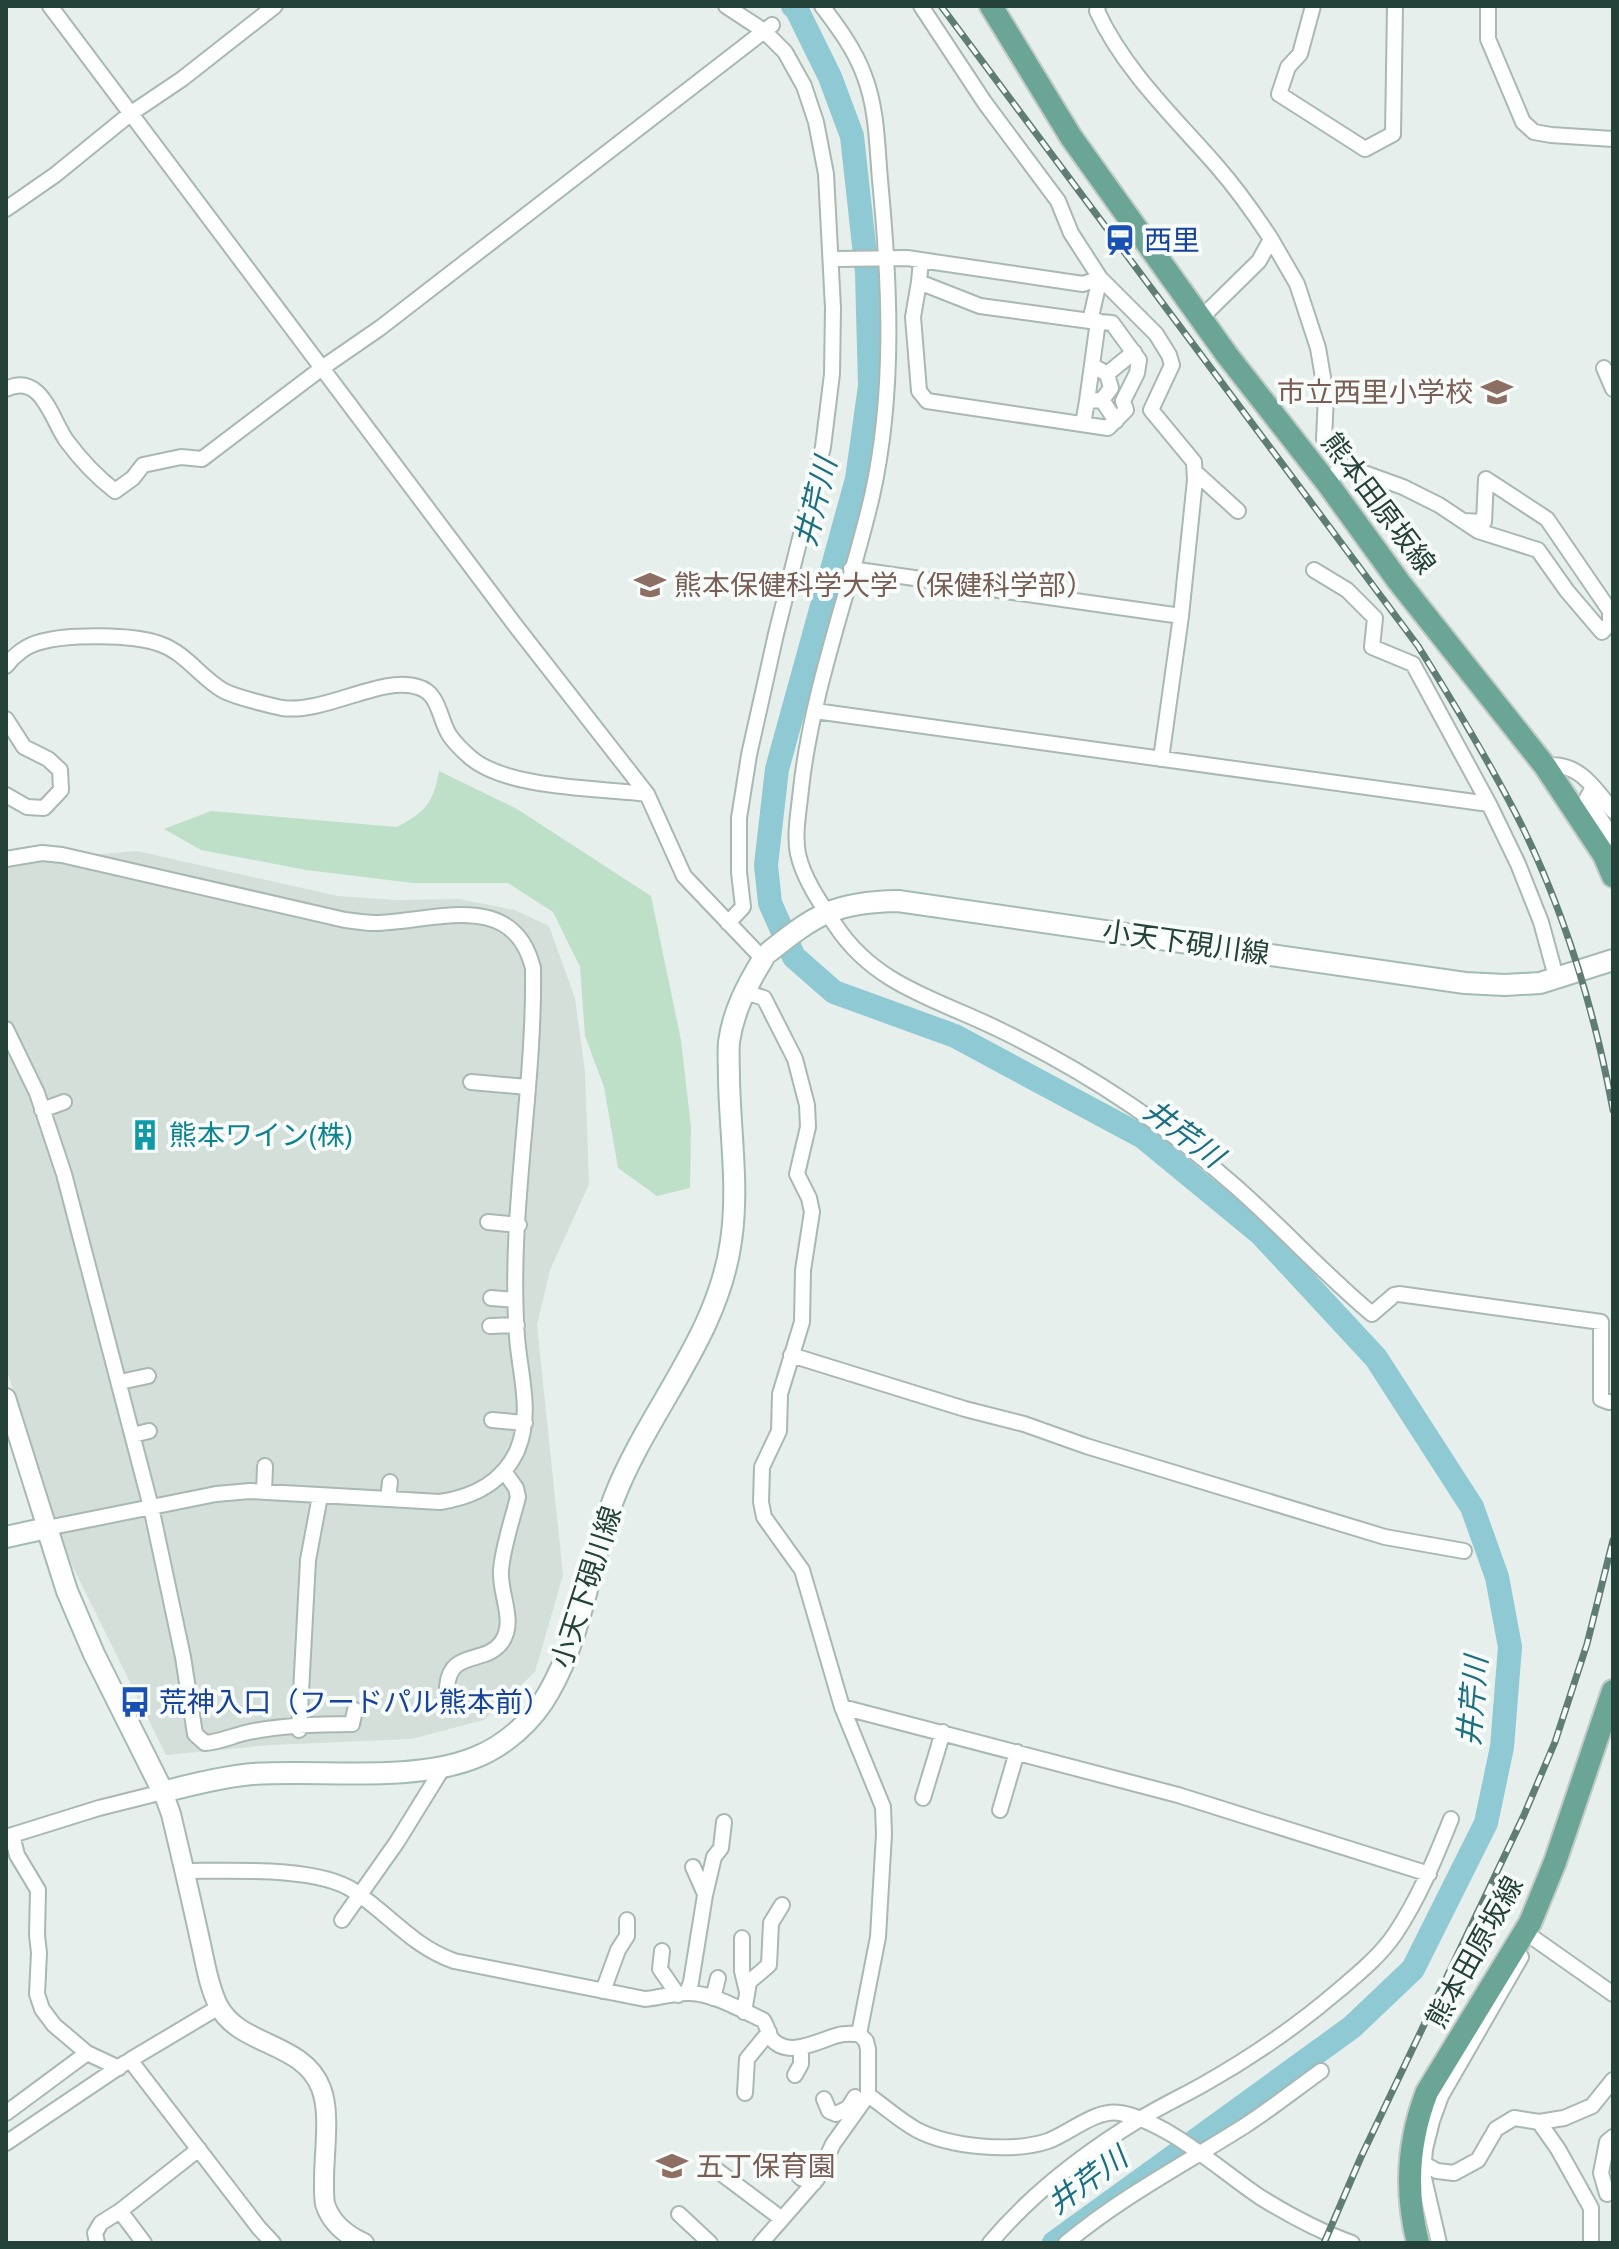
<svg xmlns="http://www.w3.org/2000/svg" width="1619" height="2249" font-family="'Archivo Narrow','Noto Sans JP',sans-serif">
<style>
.built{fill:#d4dfda}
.green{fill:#bfe0c8}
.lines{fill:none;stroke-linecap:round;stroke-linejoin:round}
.river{stroke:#8ec9d4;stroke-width:24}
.minor-casing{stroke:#a8b8b2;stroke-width:18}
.tertiary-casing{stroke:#a8b8b2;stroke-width:22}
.secondary-casing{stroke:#a4bbb3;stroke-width:24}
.primary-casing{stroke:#c2cac8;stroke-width:26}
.minor{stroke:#fff;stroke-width:14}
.tertiary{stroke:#fff;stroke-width:18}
.secondary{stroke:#fff;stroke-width:20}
.primary{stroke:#6aa596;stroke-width:22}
.rail-casing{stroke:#5f7d75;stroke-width:7}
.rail{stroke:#f7fbf9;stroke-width:4;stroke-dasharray:12;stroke-linecap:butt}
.labels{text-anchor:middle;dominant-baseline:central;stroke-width:8;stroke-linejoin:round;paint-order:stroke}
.transit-label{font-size:28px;fill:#164399;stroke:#f7fbf9;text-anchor:start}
.education-label{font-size:28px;fill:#785e54;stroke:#f7fbf9;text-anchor:start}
.street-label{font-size:28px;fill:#24423a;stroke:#f7fbf9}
.culture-label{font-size:28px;fill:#0d838f;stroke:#f7fbf9;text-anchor:start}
.water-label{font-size:30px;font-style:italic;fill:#1c6f80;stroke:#f7fbf9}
</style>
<rect width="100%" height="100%" fill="#e6efeb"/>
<!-- built -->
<path class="built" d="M137 851 338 896 397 900 459 899 515 910 549 926 575 998 585 1071 589 1184 550 1270 537 1325 563 1575 535 1672 484 1720 411 1739 271 1745 166 1755 66 1553 6 1368V866L22 861Z"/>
<!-- green -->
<path class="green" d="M439 771 517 809 651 896 681 1040 691 1127 690 1188 657 1196 618 1168 604 1087 585 1036 580 967 553 912 508 883H413L306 870 201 850 164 829 211 811 397 827C425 812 433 804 439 771Z"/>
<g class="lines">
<!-- river -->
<path class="river" d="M793 6 797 10 830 77 852 136 867 273 870 386 857 479 777 769 766 865 770 903 794 957 834 992 955 1036 1143 1137 1261 1234 1376 1358 1472 1507 1497 1577 1510 1647 1502 1747 1486 1823 1413 1969 1352 2027 1054 2243"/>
<defs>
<path id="minor" d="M50 6 515 625 647 794 684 876 763 959
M726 6 764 31 785 52 804 86 816 122 826 174 833 308 832 374 823 447 776 634 749 755 739 818V872L743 907 728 923
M822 6C838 27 855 50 864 75 877 108 877 145 880 180 890 284 895 393 872 496 849 594 812 689 801 789 799 810 794 834 798 854 804 880 821 904 836 926 876 986 937 999 998 1029 1083 1070 1164 1123 1235 1186 1282 1227 1324 1274 1372 1314L1394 1295 1399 1294 1601 1322V1399L1609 1402
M921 6 985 103 1058 201 1071 233 1100 278 1156 334 1169 355 1172 365 1151 410 1194 462 1195 480 1181 616 1161 759
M1098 6 1097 11C1124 70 1174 117 1216 165 1237 189 1254 213 1271 239L1259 261 1201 318
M1313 6 1300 54 1288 67 1279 94 1365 149 1393 134 1395 6
M1488 6V39L1523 122 1534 132 1551 135 1613 139
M6 209 55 175 130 114 182 79 275 6
M1271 239 1297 284 1318 348 1326 395 1324 439 1342 465
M837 259 907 258 1083 284 1100 278
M921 260 919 282 980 306 1090 321 1100 278
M919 282 913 317 919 391 927 401 1108 428 1126 410 1123 401 1137 373 1139 360 1112 323 1090 321
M1098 321 1092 365 1107 374
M1604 368 1613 389
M6 389C41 372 51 418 66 440 80 459 97 477 115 491L133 478 143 465 181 457 202 459 322 368 380 328 772 25
M1087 401 1092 365
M1116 421 1102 400 1111 388 1107 374 1134 352
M1083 424 1087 401 1102 400
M1195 472 1238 511
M1328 484 1342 465 1403 487 1439 505 1478 531 1538 550 1567 591 1602 632 1610 623V611L1547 519 1486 479
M1464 521 1484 522 1486 479
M851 569 1181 616
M1314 570 1347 590 1375 618 1372 647 1413 664 1489 804 1518 864 1541 922 1556 977
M6 666C14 655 27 645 40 642 68 634 133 634 160 644 186 653 201 678 224 691 236 697 268 705 282 708 325 714 382 675 418 687 440 693 439 720 450 736 455 743 464 752 471 758 508 789 599 788 647 794
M815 711 1489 804
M6 719 24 747 48 759 60 770 61 790 44 808 27 807 6 795
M1545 766C1577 760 1595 788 1613 811
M1593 787 1587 798 1613 838
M6 859 42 853 62 855 345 920C355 921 365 923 375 923 433 922 513 888 533 968 535 1091 508 1214 517 1337 520 1376 533 1413 517 1451 502 1483 473 1497 440 1502L250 1491 216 1494 47 1528
M745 992 764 998 795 1059 807 1105 808 1127 797 1174 809 1198 812 1212 803 1270 802 1322 780 1394 779 1431 762 1467 761 1502 764 1517 802 1570 842 1707 883 1807 884 1834 878 1937 859 2034 866 2041 868 2049V2095L833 2144 817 2179 761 2243
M6 1029 37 1093 64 1174 151 1507 183 1657 195 1734 205 1743C220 1742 234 1735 249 1732 283 1725 317 1724 352 1724L355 1710
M471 1082 527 1087
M42 1110 64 1102
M488 1222 519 1225
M491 1298 515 1300
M490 1326 517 1325
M791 1355 965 1409 1024 1424 1086 1446 1385 1537 1464 1551
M120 1382 148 1376
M492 1420 525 1423
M133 1435 149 1431
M264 1492 265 1466
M388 1499 390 1482
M447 1687C450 1649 484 1665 501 1643 517 1622 499 1594 501 1570 503 1546 512 1521 518 1497L516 1488 504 1471
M842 1707 1178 1795 1429 1874
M299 1730 308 1560 320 1496
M923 1798 943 1732
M1000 1810 1017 1752
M12 1835 17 1855 38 1890 37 1935 39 1953 37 1994 42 2009 54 2025 87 2053 119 2068
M6 1837 99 1808 163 1792
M693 1867 705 1894
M184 1871C228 1871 318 1866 354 1891 390 1915 412 1946 454 1961L645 1999C660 1998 675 1992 690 1993 715 1994 741 2010 763 2020 767 2025 768 2033 771 2038 788 2060 821 2039 839 2035 845 2033 853 2034 859 2034
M342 1920 397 1842 444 1766
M1532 1937 1613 1994
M742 1938V1971L747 1992
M662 1951 660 1969 678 1995
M603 1991 618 1950 627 1936V1920
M687 1993 691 1982 705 1895 714 1857 721 1848 724 1822
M713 1998 718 1978
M219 2007 130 2060 259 2228 273 2243
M744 2012 749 1982 769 1965 771 1923 782 1905
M795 2075 801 2064V2047
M745 2093 747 2059 769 2032
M868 2095C884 2106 899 2120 917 2130 950 2147 1012 2153 1048 2141 1070 2133 1095 2109 1120 2113 1167 2121 1221 2171 1260 2197 1289 2215 1321 2232 1352 2243
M824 2099 829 2111 836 2114 848 2108 855 2097
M6 2113 87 2053
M1539 2122 1564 2118 1592 2106 1613 2080
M6 2143 125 2063
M1424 2164 1437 2171 1454 2173 1478 2160 1496 2129 1514 2118 1539 2122 1558 2149 1591 2208V2243
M714 2168 782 2219
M792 2168 801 2178 814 2183
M1607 2194 1601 2173 1607 2142 1613 2137
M679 2214 710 2243
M97 2243 95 2233 101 2223 120 2211
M144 2243 120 2211 199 2149
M990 2243C1030 2195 1086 2152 1140 2119 1161 2106 1183 2096 1204 2084 1252 2057 1297 2026 1339 1990 1359 1973 1380 1956 1395 1934 1419 1898 1435 1859 1451 1819
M1066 2243C1124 2195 1183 2165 1246 2125 1272 2108 1296 2089 1321 2071
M1439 2243 1423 2174 1425 2149 1432 2121 1441 2096 1521 1957"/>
<path id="tertiary" d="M6 1398 47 1528
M163 1792 171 1814C181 1856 191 1898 200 1940 205 1961 208 1985 218 2005 239 2047 303 2041 321 2088 333 2118 320 2170 325 2204 331 2223 346 2235 364 2243"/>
<path id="secondary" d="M769 952C816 914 836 902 898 901L1465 983 1505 985 1540 983 1613 960
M6 1537 47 1528 67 1591 94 1654 163 1792C193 1784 222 1777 252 1774 320 1769 410 1783 474 1758 505 1746 533 1721 549 1692 583 1633 590 1561 614 1498 648 1410 718 1337 731 1241 739 1187 730 1133 729 1079 729 1067 728 1054 729 1042 733 1012 747 985 763 959"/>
<path id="primary" d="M991 6 1071 137 1227 355 1328 484 1399 582 1545 766 1604 855 1613 876
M1418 2243C1405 2192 1408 2141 1427 2092L1530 1923 1555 1862 1613 1691"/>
</defs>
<!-- minor casing -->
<use href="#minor" class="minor-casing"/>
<!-- tertiary casing -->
<use href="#tertiary" class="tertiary-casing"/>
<!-- secondary casing -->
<use href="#secondary" class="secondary-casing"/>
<!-- primary casing -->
<use href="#primary" class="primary-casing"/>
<!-- minor -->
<use href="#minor" class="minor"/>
<!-- tertiary -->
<use href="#tertiary" class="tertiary"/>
<!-- secondary -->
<use href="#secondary" class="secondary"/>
<!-- primary -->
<use href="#primary" class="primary"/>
<defs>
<path id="rail" d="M941 6 1418 646C1455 705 1491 764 1522 826 1565 914 1595 1013 1613 1110
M1324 2243 1361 2157 1524 1815 1555 1742 1587 1644 1613 1540"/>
</defs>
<!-- rail casing -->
<use href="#rail" class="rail-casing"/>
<!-- rail -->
<use href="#rail" class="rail"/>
</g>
<!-- icons -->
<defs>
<symbol id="station-bare" viewBox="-9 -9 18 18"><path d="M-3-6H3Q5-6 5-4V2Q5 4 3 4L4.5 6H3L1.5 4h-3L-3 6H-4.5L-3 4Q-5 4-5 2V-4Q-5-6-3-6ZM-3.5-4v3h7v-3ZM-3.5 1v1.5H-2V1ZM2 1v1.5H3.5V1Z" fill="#1a4fb4" stroke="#f7fbf9" stroke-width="2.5" paint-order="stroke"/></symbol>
<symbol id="school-bare" viewBox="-9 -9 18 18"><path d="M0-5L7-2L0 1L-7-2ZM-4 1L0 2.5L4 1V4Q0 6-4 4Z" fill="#8d6e63" stroke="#f7fbf9" stroke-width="2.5" paint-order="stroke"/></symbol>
<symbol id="university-bare" viewBox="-9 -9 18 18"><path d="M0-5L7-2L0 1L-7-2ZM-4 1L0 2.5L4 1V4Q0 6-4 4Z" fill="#8d6e63" stroke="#f7fbf9" stroke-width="2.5" paint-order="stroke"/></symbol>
<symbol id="building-bare" viewBox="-9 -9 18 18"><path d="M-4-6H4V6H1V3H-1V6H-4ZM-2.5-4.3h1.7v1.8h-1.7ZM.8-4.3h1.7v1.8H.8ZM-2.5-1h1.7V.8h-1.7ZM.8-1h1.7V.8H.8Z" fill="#0f9aa8" stroke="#f7fbf9" stroke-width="2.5" paint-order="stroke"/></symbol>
<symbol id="bus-bare" viewBox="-9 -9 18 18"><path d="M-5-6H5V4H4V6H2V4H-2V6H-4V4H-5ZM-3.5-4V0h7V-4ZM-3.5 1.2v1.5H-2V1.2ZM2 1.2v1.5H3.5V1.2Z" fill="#1a4fb4" stroke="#f7fbf9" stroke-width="2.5" paint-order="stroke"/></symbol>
</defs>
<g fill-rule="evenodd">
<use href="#station-bare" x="1098" y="218" width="44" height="44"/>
<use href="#school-bare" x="1475" y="370" width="44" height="44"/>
<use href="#university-bare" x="628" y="563" width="44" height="44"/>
<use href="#building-bare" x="123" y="1113" width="44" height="44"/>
<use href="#bus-bare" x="113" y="1680" width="44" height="44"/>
<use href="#school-bare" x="650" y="2144" width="44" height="44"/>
</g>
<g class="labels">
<!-- transit labels -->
<g class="transit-label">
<text x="1144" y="240">西里</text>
<text x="159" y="1702">荒神入口（フードパル熊本前）</text>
</g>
<!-- education labels -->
<g class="education-label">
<text x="1473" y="392" text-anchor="end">市立西里小学校</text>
<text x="674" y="585">熊本保健科学大学（保健科学部）</text>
<text x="696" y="2166">五丁保育園</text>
</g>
<!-- street labels -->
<g class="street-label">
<text transform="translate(1379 503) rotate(53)">熊本田原坂線</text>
<text transform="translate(1186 942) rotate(8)">小天下硯川線</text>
<text transform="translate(586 1587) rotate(-72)">小天下硯川線</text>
<text transform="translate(1474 1952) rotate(-61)">熊本田原坂線</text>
</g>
<!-- culture labels -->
<g class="culture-label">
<text x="169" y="1135">熊本ワイン(株)</text>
</g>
<!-- water labels -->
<g class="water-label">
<text transform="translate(815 502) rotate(-76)">井芹川</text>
<text transform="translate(1184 1133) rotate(37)">井芹川</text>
<text transform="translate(1472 1701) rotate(-85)">井芹川</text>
<text transform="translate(1087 2180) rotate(-36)">井芹川</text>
</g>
</g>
<!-- border -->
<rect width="1619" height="2249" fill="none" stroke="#24423a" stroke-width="16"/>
</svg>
